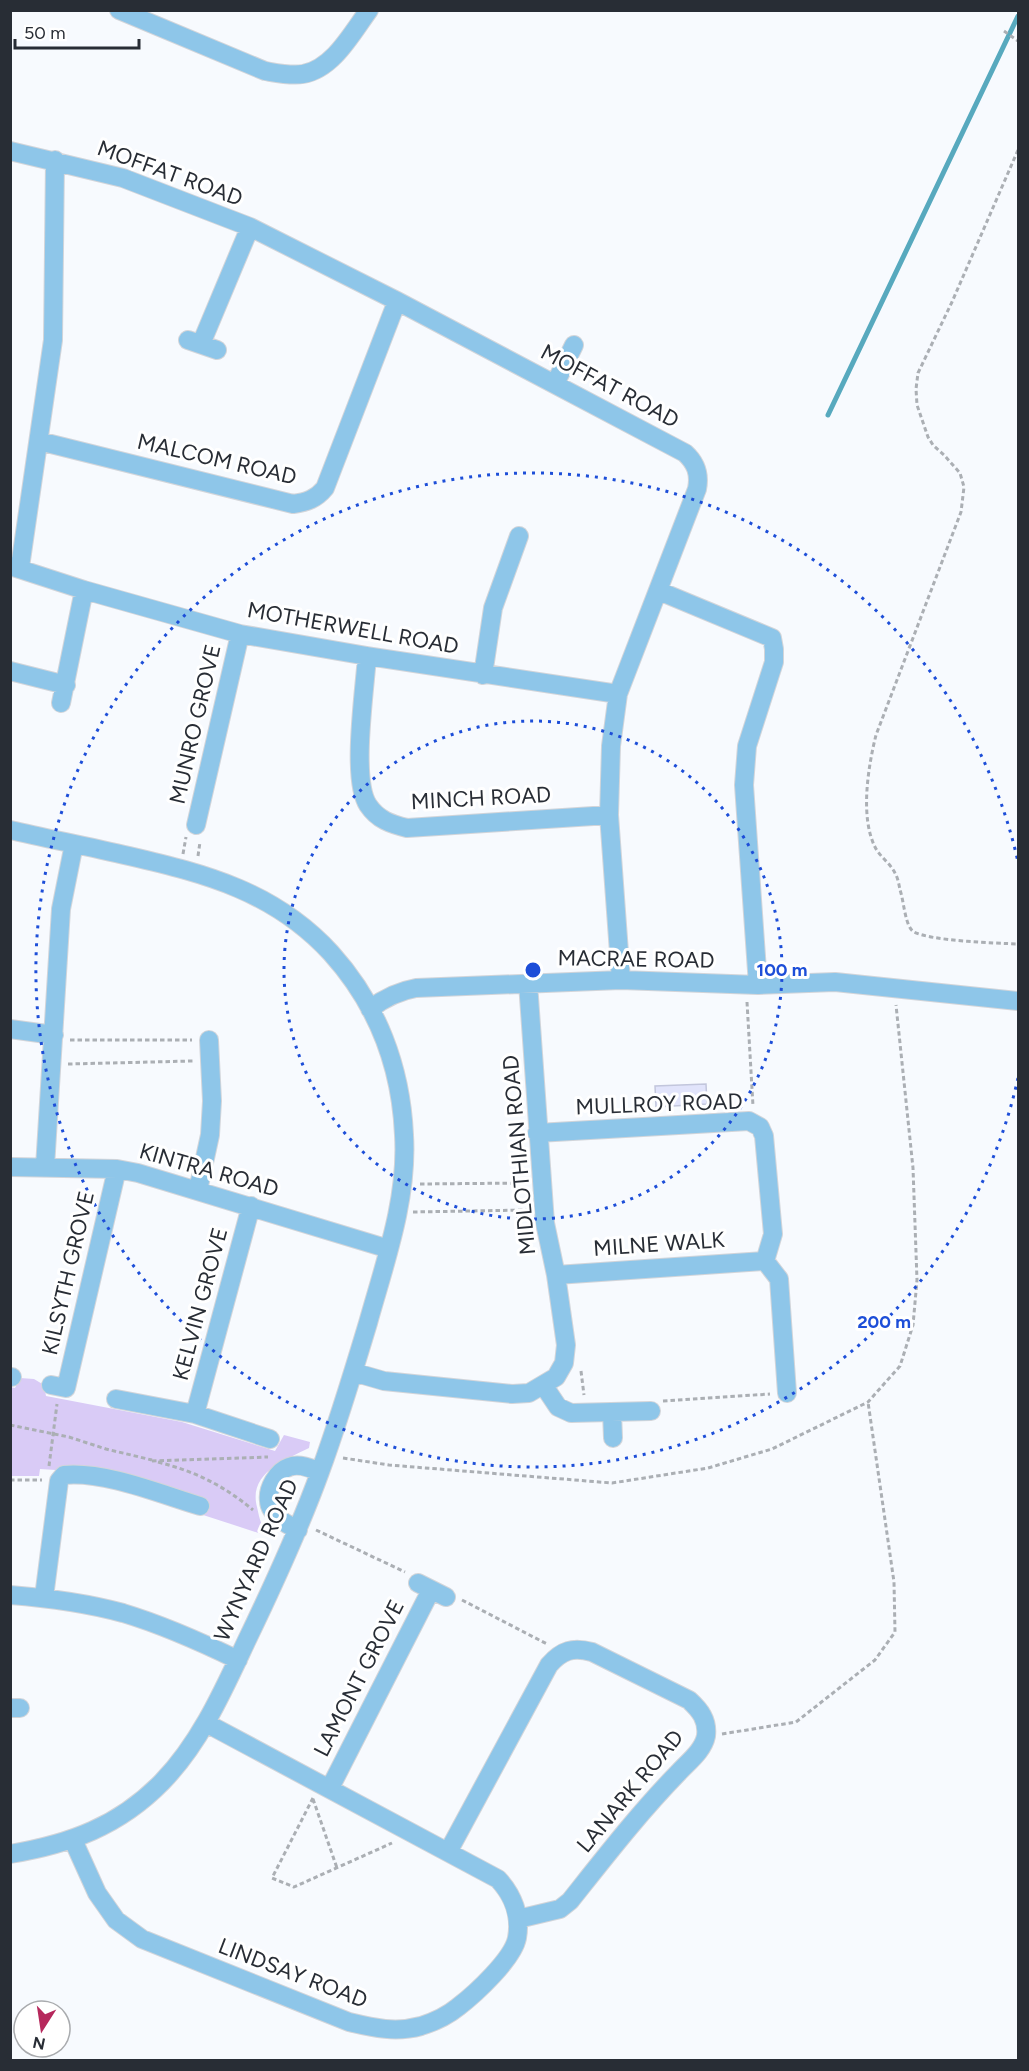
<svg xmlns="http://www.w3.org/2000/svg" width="1029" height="2071" font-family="Figtree,sans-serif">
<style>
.green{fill:#d9cbf6}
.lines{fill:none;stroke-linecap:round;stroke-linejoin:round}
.stream{stroke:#57a9be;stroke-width:5}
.building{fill:#e1e4fb;stroke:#c2c6dc;stroke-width:1.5}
.minor-casing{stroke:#d2d5da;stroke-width:20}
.path{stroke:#abafb4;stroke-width:3;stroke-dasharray:4.5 3;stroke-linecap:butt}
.minor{stroke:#8ec6e9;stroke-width:18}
.ring{fill:none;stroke:#1d4ed8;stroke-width:3;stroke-dasharray:3 6}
.labels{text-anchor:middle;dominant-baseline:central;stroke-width:6;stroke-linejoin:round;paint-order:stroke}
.street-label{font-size:22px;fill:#282d35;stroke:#fff}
.centre{fill:#1d4ed8;stroke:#fff;stroke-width:3}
.ring-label{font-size:18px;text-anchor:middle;font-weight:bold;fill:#1d4ed8;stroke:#fff;stroke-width:6;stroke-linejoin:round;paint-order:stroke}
</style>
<rect width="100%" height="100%" fill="#f7fafe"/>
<!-- green -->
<path class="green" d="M20 1378 34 1379 44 1385 46 1396 182 1422 275 1451 284 1435 310 1442 309 1448C285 1460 248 1473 257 1507 260 1521 261 1526 271 1537L200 1514 118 1474 40 1469 39 1476H11L10 1387 15 1388Z"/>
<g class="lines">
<!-- stream -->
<path class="stream" d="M828 415 1018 16"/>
</g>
<!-- building -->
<path class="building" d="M706 1084 707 1104 656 1107 655 1086Z"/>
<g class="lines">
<defs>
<path id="minor" d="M119 10 265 71C277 73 291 76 303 74 333 69 352 33 369 10
M10 151 123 178 250 227 397 301 685 453C696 463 700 474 697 489L618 694 611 746 609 815 621 980
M188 340 217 350
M201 344 250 227
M555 384 574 345
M39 441 293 504C307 502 316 499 325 488L397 301
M10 566 84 590 240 634 367 656 618 694
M20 567 53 340 55 160
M659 591 772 638 774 649V662L747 746 744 785 758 985
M367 656C365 689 351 779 368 805 378 820 391 824 407 828L609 815
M10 671 66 685
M483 675 493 608 519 536
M61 703 84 590
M196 825 240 634
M10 830C50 839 90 847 129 856 207 874 275 892 331 953 377 1004 401 1067 404 1135 408 1199 385 1262 368 1323 353 1373 338 1423 320 1472 299 1530 273 1586 246 1642 223 1691 200 1743 162 1782 119 1826 70 1844 10 1854
M370 1009C383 999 399 991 416 988L621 980 758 985 835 982 1018 1001
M10 1029 54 1035
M537 1133 749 1121 760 1127 764 1136 773 1234 765 1261 779 1279 787 1393
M10 1167 117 1169 138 1173 389 1249
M45 1167 61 909 74 844
M198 1190 210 1135 212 1101 209 1040
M556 1275 765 1261
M353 1372 384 1381 512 1394 529 1393 556 1377 564 1363 566 1345 556 1275 545 1223 528 983
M10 1377H12
M51 1385 66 1388 117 1169
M544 1386 558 1407 571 1413 651 1411
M116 1399 195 1414 270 1439
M612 1412 613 1438
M195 1414 251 1206
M298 1530C291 1526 283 1523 278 1517 274 1514 269 1507 269 1501 267 1489 277 1471 289 1467 299 1463 311 1468 320 1472
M418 1583 446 1597
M10 1595C49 1598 86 1603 123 1613 163 1625 201 1642 238 1660
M44 1597 59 1481 64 1475C105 1471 160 1494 200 1506
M10 1708H20
M330 1788 431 1590
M73 1840 97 1893 116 1920 142 1939 349 2022C374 2028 396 2033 421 2026 434 2022 447 2016 458 2007 475 1994 513 1959 517 1938 521 1916 513 1895 498 1879L206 1723
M448 1852 549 1665C562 1650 573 1647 592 1652L689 1700C700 1710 708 1720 706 1736 703 1751 688 1762 678 1773 639 1813 605 1857 570 1901L560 1909 518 1919"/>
</defs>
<!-- minor casing -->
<use href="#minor" class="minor-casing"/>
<!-- path -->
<path class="path" d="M1004 31 1018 41
M1018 150 952 302 918 373 916 389 917 405 928 437 933 445 944 455 960 473 964 487 961 512 876 735C868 767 860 817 875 847 880 857 890 863 895 873 898 878 899 885 900 890 904 901 905 927 914 932 931 941 996 943 1018 944
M183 854 186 837
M198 856 200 842
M747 1002 753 1106
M70 1040H192
M68 1064 193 1061
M420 1184 525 1183
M413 1212 527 1210
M581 1371 584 1395
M663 1401 770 1394
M10 1425 69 1437 106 1449 152 1460
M343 1458 389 1465 612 1483 708 1468 772 1449 868 1402 900 1366 913 1325 917 1280 913 1168 896 1005
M152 1461 268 1457
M158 1462C196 1472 223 1485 253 1510
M49 1466 57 1404
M10 1480H42
M316 1530 405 1572
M462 1600 547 1644
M722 1734 796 1722 875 1660 895 1632 894 1582 868 1402
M313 1798 272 1878 294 1887 392 1843
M313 1799 337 1868"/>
<!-- minor -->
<use href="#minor" class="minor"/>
</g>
<!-- distance rings -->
<g class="ring">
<circle cx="533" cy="970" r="249"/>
<path d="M1018 1078A497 497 0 1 1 1018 862"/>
</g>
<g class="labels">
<!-- street labels -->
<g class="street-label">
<text transform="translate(170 173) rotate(20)">MOFFAT ROAD</text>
<text transform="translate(610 386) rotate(28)">MOFFAT ROAD</text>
<text transform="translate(217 459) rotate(13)">MALCOM ROAD</text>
<text transform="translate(353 628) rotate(10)">MOTHERWELL ROAD</text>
<text transform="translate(195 724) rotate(-77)">MUNRO GROVE</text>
<text transform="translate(481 798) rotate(-3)">MINCH ROAD</text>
<text transform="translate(636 959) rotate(1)">MACRAE ROAD</text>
<text transform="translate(659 1104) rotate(-2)">MULLROY ROAD</text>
<text transform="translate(519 1155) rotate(-95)">MIDLOTHIAN ROAD</text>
<text transform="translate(209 1170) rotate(16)">KINTRA ROAD</text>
<text transform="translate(659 1244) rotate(-4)">MILNE WALK</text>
<text transform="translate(68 1273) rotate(-77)">KILSYTH GROVE</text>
<text transform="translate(200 1304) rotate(-75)">KELVIN GROVE</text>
<text transform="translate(256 1560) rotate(-66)">WYNYARD ROAD</text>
<text transform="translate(359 1678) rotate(-63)">LAMONT GROVE</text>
<text transform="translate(630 1791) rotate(-50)">LANARK ROAD</text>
<text transform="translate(293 1973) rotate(21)">LINDSAY ROAD</text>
</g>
</g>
<circle cx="533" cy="970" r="9" class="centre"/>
<g class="ring-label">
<text x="782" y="976">100 m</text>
<text x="884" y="1328">200 m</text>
</g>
<!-- border -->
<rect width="1029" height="2071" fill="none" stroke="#282d35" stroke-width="24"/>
<!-- north arrow -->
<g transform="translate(42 2029) rotate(192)"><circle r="28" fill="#ffffff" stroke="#a9abae" stroke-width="1.5"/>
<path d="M0-4.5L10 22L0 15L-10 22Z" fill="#b6285c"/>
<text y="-9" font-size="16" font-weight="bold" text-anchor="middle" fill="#282d35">N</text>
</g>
<!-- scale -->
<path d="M15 39v9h124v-9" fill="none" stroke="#282d35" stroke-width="3"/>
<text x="24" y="39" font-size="18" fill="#282d35" stroke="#ffffff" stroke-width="4.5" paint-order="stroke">50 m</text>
</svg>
